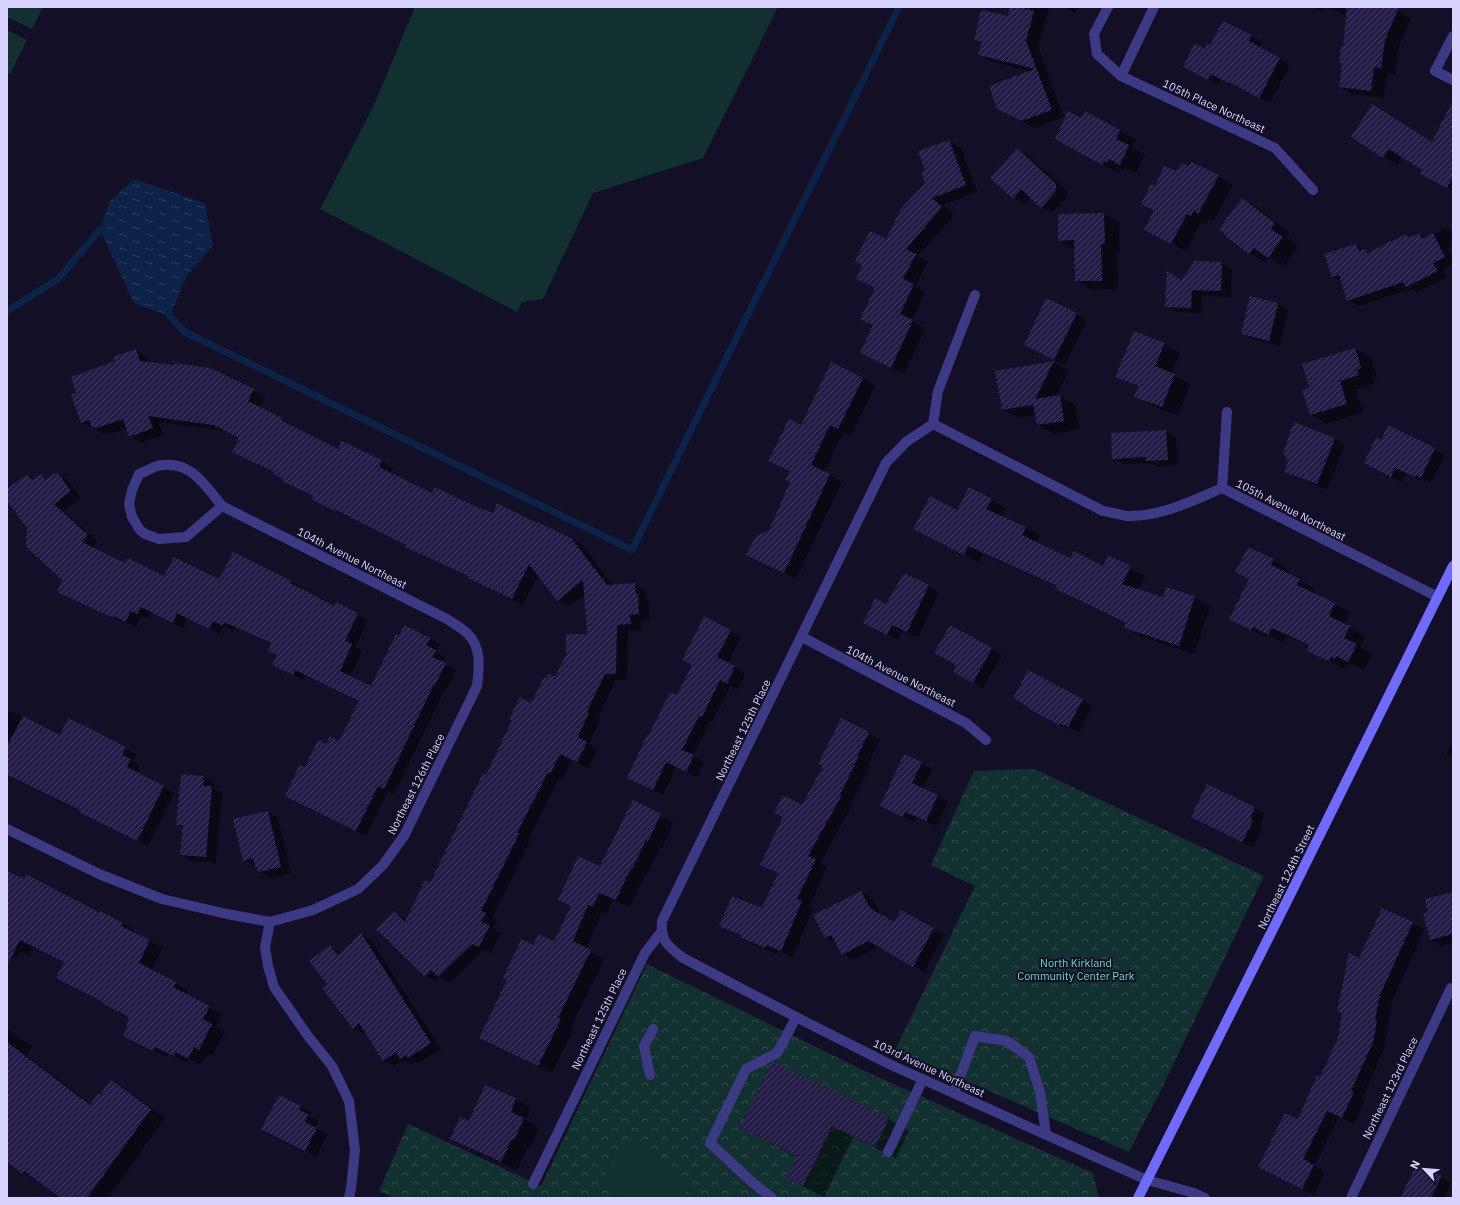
<svg xmlns="http://www.w3.org/2000/svg" width="1460" height="1205" font-family="'IBM Plex Sans',sans-serif">
<style>
.park{fill:url(#park-crowns)}
.pitch{fill:#12302f}
.water{fill:url(#water-ripples)}
.shadow{fill:#0007;fill-rule:evenodd}
.lines{fill:none;stroke-linecap:round;stroke-linejoin:round}
.stream{stroke:#0c2248;stroke-width:7}
.building{fill:url(#building-hatch)}
.lane{stroke:#3d3a85;stroke-width:10}
.street{stroke:#3d3a85;stroke-width:10}
.secondary{stroke:#6f6bff;stroke-width:10}
.labels{text-anchor:middle;dominant-baseline:central;stroke-width:4;stroke-linejoin:round;paint-order:stroke}
.street-label{font-size:11px;fill:#d9d4ff;stroke:#130f26}
.park-label{font-size:11px;fill:#5fe0c0;stroke:#130f26}
</style>
<defs>
<pattern id="park-crowns" width="20" height="18" patternUnits="userSpaceOnUse"><rect width="20" height="18" fill="#12302f"/><path d="M2 6a3 3 0 1 1 6 0M12 15a3 3 0 1 1 6 0" fill="none" stroke="#344d4e"/></pattern>
<pattern id="water-ripples" width="26" height="14" patternUnits="userSpaceOnUse"><rect width="26" height="14" fill="#0c2248"/><path d="M2 4q2-2 4 0t4 0M15 11q2-2 4 0t4 0" fill="none" stroke="#2f4163"/></pattern>
<pattern id="building-hatch" width="6" height="6" patternUnits="userSpaceOnUse"><rect width="6" height="6" fill="#241b47"/><path d="M-1 1l2-2M0 6l6-6M5 7l2-2" fill="none" stroke="#433b63"/></pattern>
</defs>
<rect width="100%" height="100%" fill="#130f26"/>
<!-- park -->
<path class="park" d="M1034 769 1264 876 1161 1090 1129 1152 895 1050 975 886 931 865 974 771Z
M647 964 871 1074 1093 1173 1099 1198H394L379 1191 408 1124 541 1186Z"/>
<!-- pitch -->
<path class="pitch" d="M7 7H43L32 29 7 17Z
M415 7H778L703 158 593 193 543 299 522 302 517 312 320 209 374 105Z
M7 30 27 40 10 74 7 73Z
M636 1139 692 1186 682 1198H628L603 1177Z"/>
<!-- water -->
<path class="water" d="M134 179 205 203 213 246 187 275 170 316 134 303 100 230 109 202Z"/>
<!-- shadow -->
<path class="shadow" d="M1011 7H1049L1038 48 1064 117 1034 128 1011 116 1031 71 992 62 980 55 982 43 975 39 1008 17Z
M1064 7H1079L1075 13Z
M1314 7H1325L1323 12Z
M1326 7H1399L1397 11 1411 19 1398 48 1395 75 1387 74 1384 98 1353 94 1340 87 1343 64 1341 62 1347 16Z
M1223 22 1262 42 1259 48 1290 65 1270 103 1240 87 1239 88 1221 79 1218 85 1194 72 1205 50 1211 46Z
M1085 113 1136 140 1132 148 1145 155 1136 173 1126 168 1123 171 1120 169 1118 173 1072 147Z
M1453 125V191L1435 181 1424 170 1402 156 1397 164 1352 137 1433 143Z
M949 141 961 148 977 192 943 205 954 215 918 256 928 261 915 286 925 292 912 321 925 328 904 374 861 353 874 325 876 289 857 279 886 240 926 183V172Z
M1017 149 1028 155 1067 191V197L1052 213 1042 207 1031 197 1024 204 1014 198Z
M1189 168 1218 176 1233 185 1213 221 1208 219 1206 224 1201 222 1186 251 1160 237 1155 211 1142 203 1155 187 1177 173Z
M1243 199 1258 208 1290 233 1286 238 1298 247 1284 266 1269 258 1265 262 1250 253 1227 237Z
M1104 214 1119 223 1120 252H1117L1118 289 1092 290 1076 280 1075 249 1059 240Z
M1446 228 1453 232V240L1448 249 1453 259V264L1443 269 1447 277 1417 292 1411 289 1358 306 1348 300 1342 282 1333 277 1356 245 1370 253 1406 235 1413 237 1419 234 1426 238Z
M1222 263 1232 269 1231 297 1202 296 1201 313 1177 312 1166 306 1182 281Z
M1251 297 1278 304 1288 310 1280 346 1252 339 1242 333Z
M1076 314 1087 320 1065 365 1035 351Z
M1164 344 1180 353 1171 374 1190 384 1178 416 1151 405 1135 396 1139 388 1117 377Z
M1355 349 1371 358 1377 377 1372 379 1374 384 1356 390 1363 412 1326 424 1310 414V388Z
M136 351 147 357 149 363 253 390 265 397 259 408 293 425 291 427 339 450 381 461 393 468 390 473 432 495 570 538 582 545 613 586 634 584 646 591 647 600 649 602 650 620 641 621 642 630 628 631 627 680H616L598 718 600 719 589 744 598 749 588 768 572 760 562 779 559 778 528 840 530 841 492 918 497 920 493 928 500 933 491 953 484 949 450 983 441 977 437 982 425 976 394 912 407 920 431 884 487 776 532 704 556 678 588 635 585 594 569 606 557 600 538 575 523 605 480 584 469 577 418 553 407 547V545L348 515 347 517 313 499 314 497 283 481 284 479 275 473 245 458 240 438 225 431 159 422 163 435 141 443 130 436 127 428 109 434 107 433 104 434 82 422 78 394 116 362Z
M1053 362 1069 371 1056 397 1060 396 1075 405 1080 429 1054 434 1038 425 1036 415 1018 418 1002 409Z
M863 378 875 386 851 436 843 432 824 472 842 482 796 579 748 555 769 531 791 482 790 472 770 461 801 426Z
M1388 426 1445 455 1431 483 1426 480 1425 482 1406 473 1402 482 1365 463 1381 441Z
M1166 431 1176 437 1178 465 1157 467 1151 463 1124 464 1113 458Z
M1334 439 1345 445 1327 489 1295 477 1285 471Z
M57 473 67 479 81 498 63 510 98 542 92 548 126 564 164 578 291 581 301 587 300 590 335 607 337 604 368 620 355 647 362 651 350 677 372 687 429 639 440 644 436 652 445 657 443 663 456 670 446 690 445 689 394 794 388 791 366 836 286 796 305 769 326 745 340 742 360 702 306 675 304 680 284 670 272 644 235 627 233 631 224 626 220 634 188 618 183 628 152 612 148 619 141 616 136 627 124 621V623L68 597 63 580 28 527 7 493V490L27 475 35 480 41 475 48 479Z
M991 500 1006 508 1001 517 1025 527 1040 536 1036 543 1071 559 1103 567 1109 557 1145 576 1138 590 1163 599 1167 588 1195 597 1210 606 1194 654 1140 636 1125 628 1127 624 1071 597 1057 587 983 554 979 562 914 529 957 511Z
M1273 560 1289 569 1287 573 1315 589 1313 593 1350 612 1344 625 1365 636 1360 647 1372 654 1364 670 1351 664 1350 667 1347 665 1345 669 1308 650 1310 646 1287 636 1284 643 1269 635 1267 638 1231 619 1250 580 1237 572Z
M904 574 939 592 918 638 903 630 898 640 875 628Z
M704 618 741 637 728 663 745 673 738 689 731 685 712 722 710 721 693 756 704 762 697 777 676 767 663 795 628 777 649 735 678 697 693 665Z
M991 649 1002 655 983 688 954 671Z
M1082 700 1092 706 1079 732 1071 728 1070 730 1039 714Z
M7 711 17 714 60 736 69 719 136 754 132 761 140 766 137 773 174 793 148 846 91 817 81 811 7 776Z
M868 733 880 740 868 764 870 766 852 802 853 803 820 863 827 867 809 907 813 909 793 957 779 951 777 954 753 944 741 937V936L721 926 763 910 779 874 774 871 802 806Z
M1453 741V758L1446 754Z
M921 763 932 769 923 789 948 802 936 826 916 817 914 822 882 806Z
M204 777 214 783V788L222 793 216 863 192 861 182 855 184 828 177 824Z
M633 801 674 823 662 848H660L646 876 645 875 630 907 613 900 607 914 602 912 586 949 604 959 571 1027 574 1028 552 1073 494 1045 480 1038 533 946 554 942 601 867Z
M1255 808 1265 814 1261 822 1262 829 1253 847 1202 822Z
M268 812 278 818 291 873 270 878 259 872V869L255 866 244 860Z
M7 872 123 924 135 931 134 933 163 948 151 971 188 990 186 995 222 1014 216 1027 225 1032 212 1056 207 1054 201 1065 189 1059 187 1063 168 1053 166 1057 138 1043 129 1026 130 1017 103 1003 104 1002 65 963 34 946 29 956 21 951 16 960 7 955Z
M861 892 872 898 881 915 894 923 902 911 944 935 924 972 880 946 853 960 843 954 836 944 826 938 815 916Z
M1453 900V943L1441 946 1431 940Z
M1413 923 1424 929 1392 1002 1384 1049 1362 1098 1365 1100 1354 1124 1339 1117 1314 1166 1325 1172 1314 1195 1271 1173 1321 1078 1339 1038 1343 1015 1338 1012 1360 959Z
M361 934 371 940 441 1049 419 1063 415 1061 411 1064 403 1060 394 1066 383 1060 366 1032 364 1034 353 1028 329 984 331 946 341 953Z
M7 1029 32 1046 26 1055 91 1104 101 1096 111 1081 126 1090 165 1118 108 1198H63L38 1180 37 1181 22 1172 7 1161Z
M486 1086 516 1099 531 1108 526 1120 539 1128 530 1148 528 1147 517 1170 467 1148 451 1139 469 1122Z
M301 1106 311 1112 309 1116 318 1121 315 1128 327 1135 316 1156 262 1129ZM307 1114H309L303 1127Z
M888 1119 909 1131 896 1158 853 1137 824 1197 787 1178 797 1157 741 1128Z
M1441 1177 1451 1183 1444 1198H1399L1403 1190 1405 1191Z"/>
<g class="lines">
<!-- stream -->
<path class="stream" d="M167 309 170 316 185 332 632 550 899 7
M7 311 58 279 100 230 110 232"/>
</g>
<!-- building -->
<path class="building" d="M1010 7H1019L1034 11 1026 41 1052 110 1021 121 997 109 989 86 1035 69 978 55 982 42 974 40 981 10 1008 16Z
M1347 7H1399L1385 40 1381 68 1374 67 1371 91 1339 87 1342 63H1339L1341 46H1343Z
M1223 21 1252 35 1249 41 1280 58 1259 98 1229 82V83L1210 74 1208 80 1183 67 1194 44 1205 49 1207 43 1210 45Z
M1453 100V176L1447 188 1420 174 1422 170 1389 149 1383 158 1351 137 1372 104 1432 142Z
M1068 111 1081 118 1085 111 1120 130 1116 139 1129 145 1120 165 1109 159 1107 163 1104 161 1102 165 1055 139Z
M949 140 966 185 932 198 942 207 906 249 916 254 903 279 914 284 900 314 913 320 891 368 860 353 873 325 860 319 875 288 856 279 862 265 855 261 870 231 886 239 901 209 925 183 921 172 925 171 918 151Z
M1017 148 1056 184V191L1041 208 1021 189 1013 199 990 178Z
M1191 162 1219 175 1198 214 1194 210 1191 216 1187 214 1171 244 1144 230 1154 210 1141 204 1151 184 1155 186 1164 166 1176 171 1181 163 1189 166Z
M1242 198 1275 223 1271 229 1283 237 1268 258 1254 248 1249 254 1226 237 1227 236 1219 229Z
M1104 213 1105 244H1101L1102 281H1075L1074 240 1058 241V214Z
M1419 233 1422 239 1433 233 1445 257 1433 263 1438 271 1406 287 1403 282 1347 301 1339 275 1332 277 1324 254 1356 244 1359 251 1366 249 1367 253 1406 234 1408 237 1411 235 1412 237Z
M1195 261 1222 262 1221 291 1192 290 1191 308 1165 307 1167 271 1181 280Z
M1250 296 1278 303 1269 341 1241 334Z
M1046 298 1077 313 1054 360 1024 345Z
M1134 331 1165 343 1155 366 1175 374 1162 407 1134 397 1138 386 1115 377Z
M1355 348 1361 368 1357 370 1359 375 1340 381 1347 404 1310 415 1302 390 1309 387 1302 364Z
M136 349 140 361 174 365 175 363 210 368 254 389 248 401 282 418 281 420 290 425 338 449 342 441 382 460 379 467 432 493 435 487 483 510V509L493 513 497 503 535 522V521L571 538 607 585 635 583 636 594H638L639 614 630 615 631 624 617 625 616 674H605L587 711 589 712 578 737 587 742 577 762 560 754 551 773 548 772 517 833 519 834 481 911 486 913 481 922 490 925 479 947 472 944 438 977 431 970 425 977 376 929 394 911 405 922 425 880 430 883 483 773 486 775 512 720 509 719 520 697 531 703 544 677 547 678 549 674 555 677 566 655V634H587L583 580 557 601 529 564 512 599 468 578V576L405 547 406 545 336 510 335 511 312 500 313 496 282 481 283 479 273 474 274 472 232 452 239 438 213 425 148 416 153 428 129 437 123 419 97 428 96 427 92 428 89 420 81 423 71 395 76 393 71 377 115 361 113 357Z
M1054 361 1035 399 1060 395 1064 421 1037 425 1033 404 1032 405 1002 410 995 371Z
M831 362 863 378 838 429 830 425 811 465 830 474 784 573 746 555 756 536 769 530 790 482 785 480 790 471 768 461 789 419 801 425Z
M1294 422 1335 438 1317 484 1284 472 1288 462 1283 453Z
M1388 425 1435 448 1421 478 1416 475 1415 477 1395 468 1391 477 1364 463 1376 437 1381 440Z
M1166 430 1168 460 1146 461 1145 457 1112 459 1111 433Z
M57 472 71 491 54 504 88 535 82 542 125 563 128 558 164 576 174 557 219 579 233 552 291 581 290 583 334 606 336 602 358 613 345 641 352 644 340 671 371 686 396 634 399 635 404 625 430 638 426 645 436 650 432 657 446 663 435 685 434 684 384 789 378 786 356 831 285 796 299 765 305 767 318 740 326 744 330 736 339 741 359 701 295 670 293 675 272 665 277 655 268 651 271 643 224 622 222 626 213 621 209 629 177 613 173 623 141 607 137 614 131 611 125 622 114 616 113 618 57 592 62 580 26 547 27 528 7 501V489L27 474 32 480 41 474 45 480Z
M969 487 992 499 986 509 1026 527 1022 535 1070 558 1074 551 1103 566 1108 555 1131 566 1122 584 1163 597 1166 587 1195 596 1179 646 1124 628 1126 623 1056 589 1057 586 968 546 964 555 913 529 930 496 957 510Z
M1248 547 1274 559 1271 565 1300 579 1297 585 1335 603 1329 616 1350 626 1344 638 1357 644 1348 662 1336 656 1334 659 1331 657 1329 661 1307 651 1309 645 1272 628 1268 635 1253 627 1251 630 1229 619 1249 579 1235 572Z
M904 573 929 585 907 632 892 625 887 635 863 623 875 598 886 604Z
M704 616 731 630 717 657 735 666 727 684 720 680 702 717 699 716 682 750 694 755 686 772 666 762 653 790 627 778 648 733 649 734 670 692 677 695 692 665 682 660Z
M950 625 992 648 973 683 953 672 956 665 934 653Z
M1028 670 1083 699 1068 727 1060 723 1059 725 1027 708 1028 707 1013 698Z
M23 716 60 735 68 718 89 728 126 747 122 755 131 759 127 767 164 786 137 841 79 812 80 810 7 775V746Z
M841 718 869 732 857 757 858 758 840 795H842L808 856 816 859 797 899 802 901 781 951 766 945 765 948 740 937 741 935 719 926 721 922 732 896 762 908 778 873 760 865 783 817 774 812 783 795 802 805 823 766 818 764Z
M904 754 922 762 912 783 938 795 926 821 905 812 903 817 880 806Z
M181 774 204 776 203 786H212L206 857 180 855 183 825H176Z
M1207 784 1255 807 1251 816 1252 823 1242 842 1191 817Z
M633 800 661 814 648 841 646 840 632 869 631 868 616 900 599 893 593 907 588 905 573 941 591 950 558 1018 561 1019 538 1066 479 1038 507 980 503 978 521 939 533 945 538 934 554 941 571 906 558 900 578 856 600 866Z
M268 811 281 867 258 872 257 867H255L253 858 243 861 233 819Z
M7 871 24 879 26 874 100 913V911L123 923 121 926 150 940 139 963 176 982 173 987 210 1006 203 1019 212 1024 199 1050 194 1047 188 1059 176 1052 174 1056 155 1047 153 1051 123 1036 128 1026 126 1025 129 1017 102 1003 103 1002 56 978 64 962 20 940 7 966Z
M861 891 870 908 894 922 901 910 934 928 913 967 868 941 842 955 831 935 825 938 813 915Z
M1453 892V934L1430 940 1423 913 1428 912 1425 899Z
M1382 908 1413 922 1380 995 1375 1020 1377 1021 1373 1042 1351 1091 1354 1092 1342 1118 1327 1111 1303 1159 1314 1165 1302 1189 1258 1167 1285 1113 1298 1119 1317 1075 1320 1077 1338 1038 1342 1013 1337 1012 1349 953 1359 958Z
M361 933 431 1043 408 1058 406 1055 400 1059 396 1052 383 1061 359 1023 353 1029 322 988 327 984 309 961 330 945 338 955Z
M7 1042 90 1105 98 1093 100 1095 111 1080 151 1109 87 1198H61L24 1171 22 1173 7 1162Z
M774 1062 889 1118 875 1147 832 1126 803 1186 786 1178 797 1156 740 1128 771 1063Z
M485 1085 516 1098 511 1112 524 1118 514 1140 512 1139 501 1162 450 1139 460 1117 469 1121Z
M279 1095 301 1106 299 1110 308 1114 305 1122 317 1128 305 1151 261 1129Z
M1417 1164 1442 1176 1431 1198H1400Z"/>
<g class="lines">
<!-- lane -->
<path class="lane" d="M1453 36 1435 71 1453 80
M650 1075 644 1046 653 1029
M954 1093 975 1036 1007 1041 1029 1057 1040 1092 1046 1134
M888 1152 923 1079
M533 1184 645 953 661 932
M772 1198 752 1182 710 1143 746 1069 777 1053 788 1033 796 1017"/>
<!-- street -->
<path class="street" d="M1108 7 1094 34 1097 54 1121 76 1275 148 1313 190
M1121 76 1154 7
M975 295 938 391 933 424 906 442 886 463 662 921C660 941 669 947 683 958L796 1017 891 1065 1147 1180 1194 1193 1205 1198
M933 424 1103 511C1111 512 1120 515 1127 516 1160 517 1192 501 1222 488L1438 597
M1222 488 1227 412
M802 637 966 723 986 740
M7 829 99 874 162 899 227 914 270 922 313 910 358 889 383 865 404 836 477 686C479 669 482 648 468 634 462 628 454 624 447 619L222 506C204 484 190 459 157 466 151 468 145 472 139 474L132 490 129 504 132 517 140 530 145 534 159 539 186 537 222 506
M270 922 265 947 268 966 274 987 308 1036 332 1066 349 1101 355 1150 351 1188 349 1198
M1351 1198 1451 988"/>
<!-- secondary -->
<path class="secondary" d="M1138 1198 1292 891 1453 566"/>
</g>
<g class="labels">
<!-- street labels -->
<g class="street-label">
<text transform="translate(1214 106) rotate(25)">105th Place Northeast</text>
<text transform="translate(1291 510) rotate(27)">105th Avenue Northeast</text>
<text transform="translate(352 558) rotate(27)">104th Avenue Northeast</text>
<text transform="translate(901 676) rotate(27)">104th Avenue Northeast</text>
<text transform="translate(743 730) rotate(-64)">Northeast 125th Place</text>
<text transform="translate(416 784) rotate(-63)">Northeast 126th Place</text>
<text transform="translate(1286 877) rotate(-64)">Northeast 124th Street</text>
<text transform="translate(599 1019) rotate(-64)">Northeast 125th Place</text>
<text transform="translate(929 1068) rotate(25)">103rd Avenue Northeast</text>
<text transform="translate(1390 1088) rotate(-64)">Northeast 123rd Place</text>
</g>
<!-- park labels -->
<g class="park-label">
<text x="1076" y="963">North Kirkland<tspan x="1076" dy="13">Community Center Park</tspan></text>
</g>
</g>
<!-- border -->
<rect width="1460" height="1205" fill="none" stroke="#d9d4ff" stroke-width="16"/>
<!-- north arrow -->
<g transform="translate(1424 1169) rotate(296)" stroke="#130f26" stroke-width="3" paint-order="stroke">
<path d="M0-3L7 15L0 10L-7 15Z" fill="#d9d4ff"/>
<text y="-6" font-size="11" font-weight="bold" text-anchor="middle" fill="#d9d4ff">N</text>
</g>
</svg>
